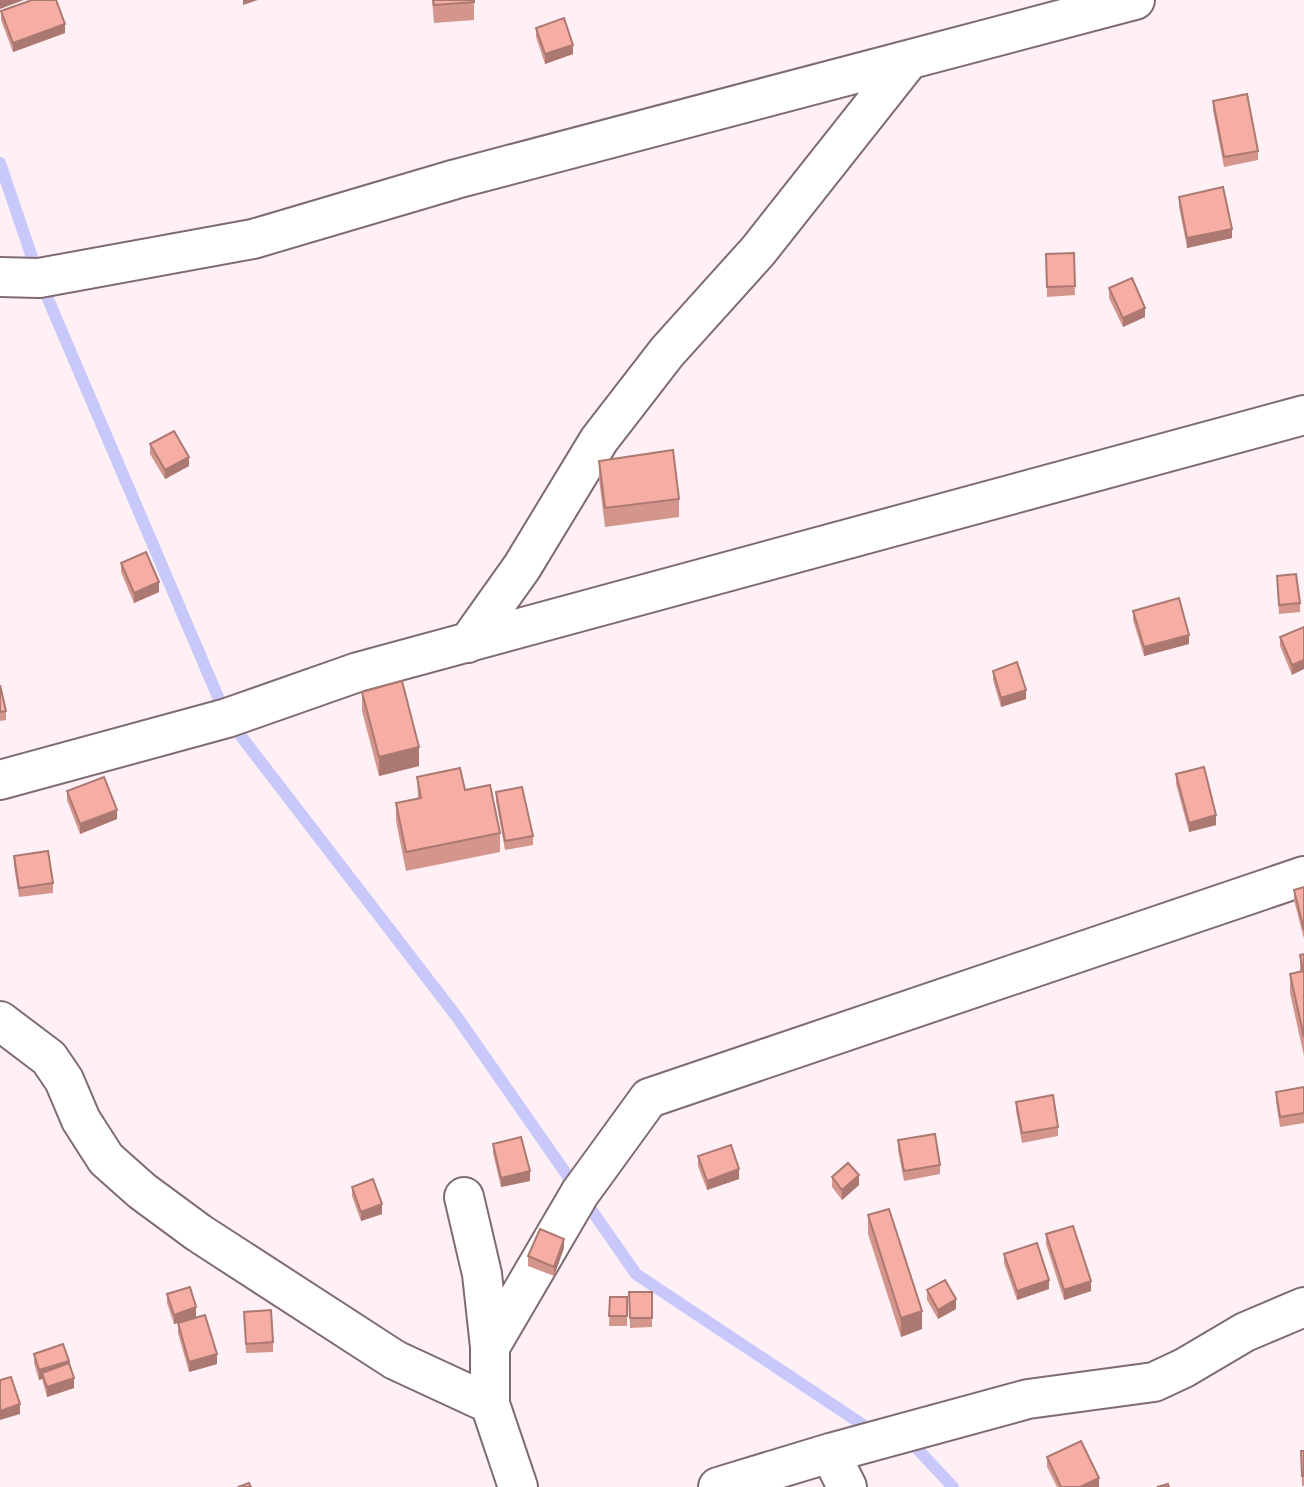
<svg xmlns="http://www.w3.org/2000/svg" width="1304" height="1487" font-family="Ubuntu,sans-serif">
<style>
.lines{fill:none;stroke-linecap:round;stroke-linejoin:round}
.stream{stroke:#c9c8fa;stroke-width:12}
.minor-casing{stroke:#7f6b72;stroke-width:42}
.minor{stroke:#fff;stroke-width:38}
.wall{fill:#d4958c}
.shaded-wall{fill:#ac7972}
.building{fill:#f6ada3;stroke:#ac7972;stroke-width:2}
</style>
<rect width="100%" height="100%" fill="#fef0f5"/>
<g class="lines">
<!-- stream -->
<path class="stream" d="M0 163 39 278 227 718 457 1017 636 1274 875 1433
M908 1439 953 1487"/>
<defs>
<path id="minor" d="M0 277 39 278 253 239 456 179 1135 0
M468 643 522 567 599 440 667 352 758 251 909 60
M0 780 227 718 358 672 1304 415
M0 1021 49 1058 64 1080 81 1120 106 1159 142 1191 199 1233 395 1360 490 1404
M464 1197 482 1274 490 1347V1404L518 1487
M490 1347 580 1193 649 1098 1304 876
M830 1453 847 1487
M718 1487 830 1453 1028 1399 1154 1382 1184 1368 1245 1332 1304 1307"/>
</defs>
<!-- minor casing -->
<use href="#minor" class="minor-casing"/>
<!-- minor -->
<use href="#minor" class="minor"/>
</g>
<!-- wall -->
<path class="wall" d="M432 0H474V20L434 23Z
M1 11 65 33 13 52 1 20Z
M536 28 573 54 545 64 536 37Z
M1213 101 1258 151V160L1224 167 1213 110Z
M1179 197 1232 238 1187 248 1179 206Z
M1074 253 1075 295 1047 297 1046 254Z
M1109 288 1145 317 1123 327 1109 298Z
M150 444 189 466 165 479 150 454Z
M599 461 679 499V517L605 527 599 479Z
M121 563 159 592 134 603 121 572Z
M1277 576 1300 603V612L1279 614Z
M1133 611 1189 644 1144 656 1133 620Z
M1304 627 1292 675 1280 646V637Z
M993 671 1026 699 1001 707 993 680Z
M0 685 6 711V720L0 721Z
M362 692 419 766 379 776 362 711Z
M1176 774 1216 825 1189 832 1176 784Z
M417 777 465 790 500 833V852L406 871 396 821V803L418 799Z
M67 791 117 819 80 834 67 800Z
M496 792 533 836V845L505 850 496 801Z
M14 856 53 883V893L19 897 14 866Z
M1304 887V939L1294 900V890Z
M1304 954V1056L1290 993V974L1300 972V955Z
M1304 1087V1123L1280 1127 1276 1101V1092Z
M1016 1102 1058 1127V1136L1022 1143 1016 1111Z
M898 1140 940 1165V1174L904 1181 898 1150Z
M493 1144 530 1181 501 1187 493 1153Z
M698 1156 739 1179 707 1190 698 1166Z
M832 1177 859 1185 842 1200 832 1187Z
M352 1187 382 1214 361 1221 352 1196Z
M868 1215 922 1329 901 1337 868 1234Z
M1046 1234 1091 1291 1064 1300 1046 1244Z
M564 1248 554 1276 528 1266V1256Z
M1004 1254 1049 1289 1017 1300 1004 1263Z
M927 1290 956 1309 938 1319 927 1300Z
M629 1292 652 1318V1327L630 1328Z
M167 1294 196 1317 174 1324 167 1303Z
M610 1297H627V1326H609Z
M244 1312 273 1342V1352L246 1353Z
M178 1323 217 1364 189 1372 178 1333Z
M34 1354 69 1363 74 1388 47 1397 42 1379 39 1380 34 1363Z
M1301 1451H1304V1486H1302Z
M1047 1457 1099 1487H1057L1047 1467Z"/>
<!-- shaded-wall -->
<path class="shaded-wall" d="M0 0H24L0 9Z
M243 0H258L243 5Z
M65 24V33L13 52V43Z
M573 45V54L545 64V54Z
M1232 229V238L1187 248V238Z
M1145 308V317L1123 327V318Z
M189 457V466L165 479V470Z
M159 582V592L134 603V593Z
M1189 635V644L1144 656V647Z
M1304 660V669L1292 675V665Z
M1026 690V699L1001 707V698Z
M419 747V766L379 776V757Z
M117 810V819L80 834V824Z
M1216 815V825L1189 832V823Z
M739 1169V1179L707 1190V1181Z
M530 1171V1181L501 1187V1178Z
M859 1175V1185L842 1200V1190Z
M382 1204V1214L361 1221V1212Z
M564 1239V1248L554 1276V1267Z
M1049 1280V1289L1017 1300V1291Z
M1091 1281V1291L1064 1300V1290Z
M956 1299V1309L938 1319V1310Z
M196 1307V1317L174 1324V1315Z
M922 1311V1329L901 1337V1318Z
M217 1354V1364L189 1372V1362Z
M69 1361V1371L42 1373V1379L39 1380V1370Z
M74 1378V1388L47 1397V1387Z
M20 1404V1414L0 1420V1411Z
M1099 1478V1487H1080Z"/>
<!-- building -->
<path class="building" d="M32 0H56L65 24 13 43 1 11Z
M433 0H474V2L434 5Z
M564 18 573 45 545 54 536 28Z
M1247 94 1258 151 1224 157 1213 101Z
M1223 187 1232 229 1187 238 1179 197Z
M1074 253 1075 286 1047 287 1046 254Z
M1132 278 1145 308 1123 318 1109 288Z
M174 431 189 457 165 470 150 444Z
M673 450 679 499 605 508 599 461Z
M146 552 159 582 134 593 121 563Z
M1296 574 1300 603 1279 605 1277 576Z
M1179 598 1189 635 1144 647 1133 611Z
M1304 627V660L1292 665 1280 637Z
M1017 662 1026 690 1001 698 993 671Z
M402 681 419 747 379 757 362 692Z
M0 685 6 711 0 712Z
M1204 767 1216 815 1189 823 1176 774Z
M460 768 465 790 490 785 500 833 406 852 396 803 421 798 417 777Z
M104 777 117 810 80 824 67 791Z
M522 787 533 836 505 841 496 792Z
M48 851 53 883 19 888 14 856Z
M1304 887V930L1294 890Z
M1304 954V1037L1290 974 1303 971 1300 955Z
M1304 1087V1113L1280 1117 1276 1092Z
M1053 1095 1058 1127 1022 1133 1016 1102Z
M935 1134 940 1165 904 1171 898 1140Z
M521 1137 530 1171 501 1178 493 1144Z
M731 1145 739 1169 707 1181 698 1156Z
M848 1163 859 1175 842 1190 832 1177Z
M373 1179 382 1204 361 1212 352 1187Z
M889 1209 922 1311 901 1318 868 1215Z
M1073 1226 1091 1281 1064 1290 1046 1234Z
M540 1229 564 1239 554 1267 528 1256Z
M1037 1243 1049 1280 1017 1291 1004 1254Z
M945 1280 956 1299 938 1310 927 1290Z
M190 1287 196 1307 174 1315 167 1294Z
M629 1292H652V1318H630Z
M610 1297H627V1316H609Z
M271 1310 273 1342 246 1344 244 1312Z
M205 1315 217 1354 189 1362 178 1323Z
M63 1344 69 1361 39 1370 34 1354Z
M69 1363 74 1378 47 1387 42 1373Z
M11 1377 20 1404 0 1411V1380Z
M1081 1441 1099 1478 1080 1487H1061L1047 1457Z
M1301 1451H1304V1476H1302Z
M249 1483 251 1487H238Z
M1168 1484 1169 1487H1157Z"/>
</svg>
